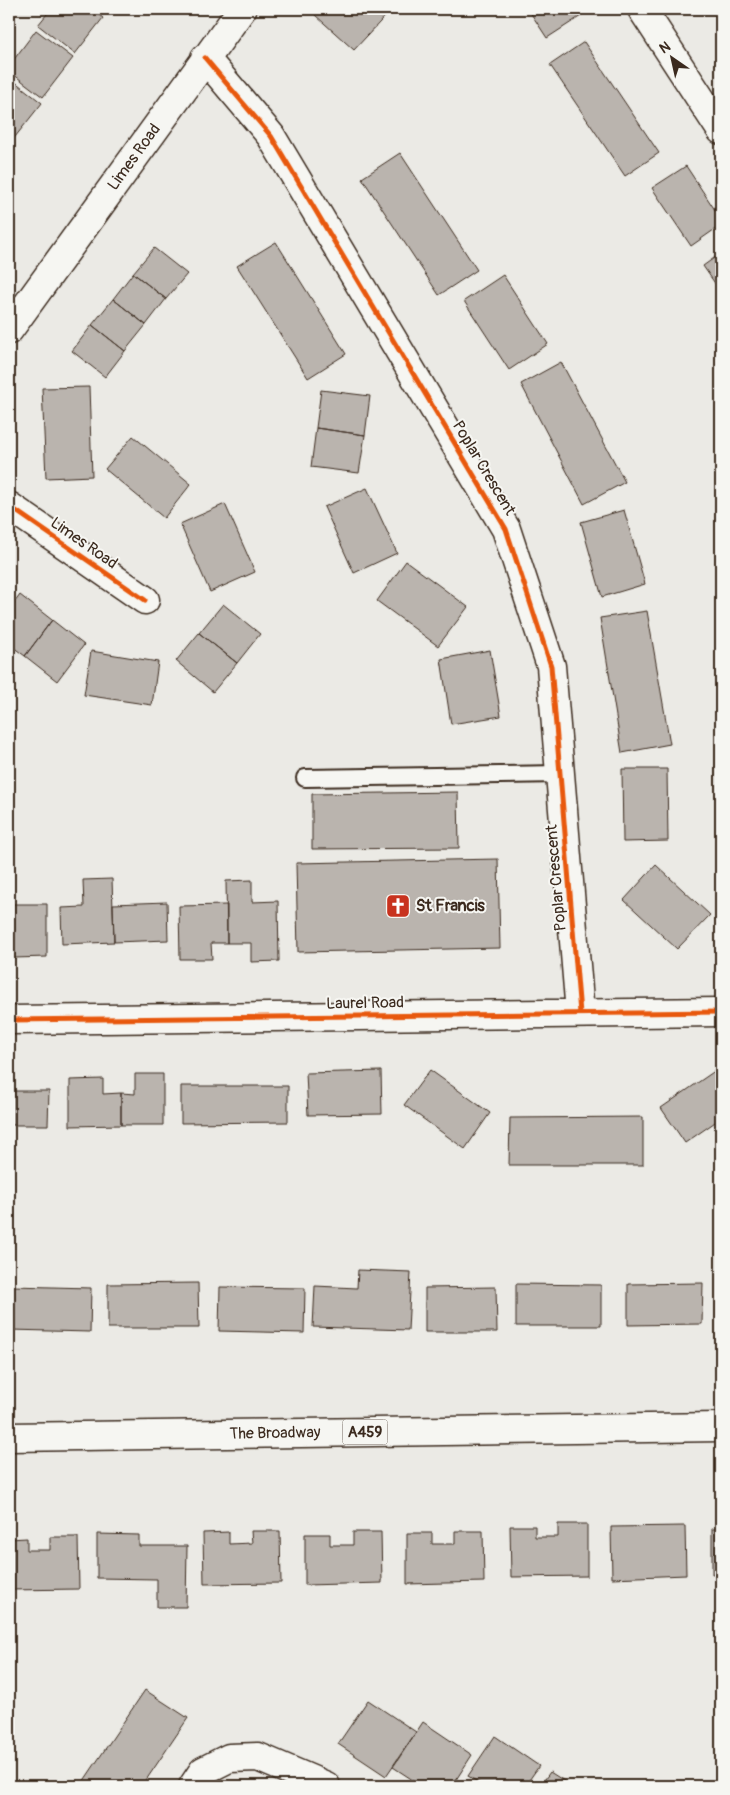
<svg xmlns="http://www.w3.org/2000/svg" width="730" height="1795" font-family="Pangolin,sans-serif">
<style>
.building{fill:#bab4ae;stroke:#3b2a1e}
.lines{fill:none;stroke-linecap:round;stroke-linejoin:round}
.service-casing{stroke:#3b2a1e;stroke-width:20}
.minor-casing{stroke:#3b2a1e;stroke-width:31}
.primary-casing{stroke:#3b2a1e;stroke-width:31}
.service{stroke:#f6f6f2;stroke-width:16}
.minor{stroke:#f6f6f2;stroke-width:28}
.primary{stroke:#f6f6f2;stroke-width:28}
.cycleway-casing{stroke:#f6f6f2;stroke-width:8}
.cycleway{stroke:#e8590c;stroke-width:5}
.labels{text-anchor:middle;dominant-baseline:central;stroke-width:4;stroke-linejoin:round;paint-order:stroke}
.shield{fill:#f6f6f2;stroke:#73675e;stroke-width:1}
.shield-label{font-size:15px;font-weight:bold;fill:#3b2a1e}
.street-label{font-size:16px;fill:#3b2a1e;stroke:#f6f6f2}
.poi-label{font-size:16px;font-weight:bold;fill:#3b2a1e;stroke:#f6f6f2;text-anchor:start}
</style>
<rect width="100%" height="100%" fill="#ebeae5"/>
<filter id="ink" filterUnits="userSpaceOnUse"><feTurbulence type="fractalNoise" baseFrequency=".02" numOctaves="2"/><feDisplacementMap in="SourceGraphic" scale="10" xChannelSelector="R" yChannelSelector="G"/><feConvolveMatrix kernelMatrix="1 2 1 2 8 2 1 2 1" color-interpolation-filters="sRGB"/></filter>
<g filter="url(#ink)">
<!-- building -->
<path class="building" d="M51 9H92L103 18 75 54 38 25Z
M321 9H392L354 50 315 15Z
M528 9H577L581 16 547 38Z
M36 30 73 58 43 97 9 71V66Z
M584 42 659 153 625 176 550 65Z
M9 77 42 103 11 142 9 140Z
M400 153 477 270 439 295 362 178Z
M686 166 721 219V225L691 246 652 188Z
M276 242 346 354 308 378 237 266Z
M154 248 187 274 166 299 133 273Z
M721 253V292L703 266Z
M133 273 166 299 146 325 113 299Z
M503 275 548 344 509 370 464 301Z
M113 299 146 325 125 351 92 325Z
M92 325 125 351 105 377 72 351Z
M561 362 625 482 584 504 521 384Z
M89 387 92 476 46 478 42 388Z
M321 390 370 396 365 435 316 428Z
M316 428 365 435 359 473 311 467Z
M133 436 191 484 164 518 105 469Z
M367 488 397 553 354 573 324 507Z
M225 504 255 572 210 592 180 524Z
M624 510 645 584 602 597 581 522Z
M406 561 468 607 438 646 377 601Z
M20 595 52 620 25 656 9 644V610Z
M223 604 260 634 237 663 199 633Z
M647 611 670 744 622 753 600 618Z
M52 620 84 645 57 681 25 656Z
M199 633 237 663 213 692 176 661Z
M490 650 501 716 451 724 441 659Z
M91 651 158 662 152 705 84 695Z
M622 769H667L668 841 623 842Z
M458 792 459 848 312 849V794Z
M498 859 500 948 298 952 296 863Z
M656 865 710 915 677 949 624 900Z
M112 879 114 942 62 944 61 908 84 907 83 880Z
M252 880V902L278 901 279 961 251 962V943H227L226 881Z
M167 902 168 940 114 942 113 904Z
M9 904H47V957L14 958V934H9Z
M227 905V943H211L212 959H180L179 906Z
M719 1068 721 1072V1118L685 1143 661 1108Z
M430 1070 490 1113 465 1149 404 1105Z
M381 1071 382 1114 308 1115 306 1073Z
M135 1074H163V1125H121V1093L135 1094Z
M103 1079V1094L121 1093V1125L70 1126V1080Z
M181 1086H288V1122L181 1123Z
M9 1091H49L48 1125H9Z
M643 1117V1165H509L510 1118Z
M358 1270 411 1272 408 1330 313 1327 315 1286 357 1288Z
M198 1283 199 1328H108V1284Z
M703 1283 702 1324 628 1325V1284Z
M516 1284 601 1285V1326H516Z
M12 1286 91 1288 90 1332 10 1330Z
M220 1287 305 1288 304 1333 219 1331Z
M496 1287 497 1332H425V1288Z
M558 1524H587V1576L511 1577 510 1526H535V1537H558Z
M685 1526 686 1575 612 1578 611 1527Z
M712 1529H721V1573L712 1574Z
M251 1531H280L281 1583 204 1584 203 1533 229 1532V1544L252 1543Z
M455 1531H483L484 1582 407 1584V1533H432V1544H455Z
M353 1532H381L382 1583 305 1585V1534H330V1545H353Z
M97 1534 139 1535V1546H187L186 1607H157V1579L97 1578Z
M50 1537H78L79 1589 9 1590V1539L27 1538V1550H50Z
M145 1690 188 1718 142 1786H83L81 1785Z
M368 1700 416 1732 386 1776 338 1744Z
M423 1722 472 1755 452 1786H422L393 1767Z
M495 1736 539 1766 525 1786H484L468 1776Z
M550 1772 572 1786H540Z"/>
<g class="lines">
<defs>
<path id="service" d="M305 778 560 774"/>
<path id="minor" d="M642 9 721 130
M205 58 271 136 506 529 551 666 580 1013
M9 330 242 9
M9 506 145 600
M9 1020 721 1012
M193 1786 203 1771 229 1758 258 1757 326 1786"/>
<path id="primary" d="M9 1437 721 1427"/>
</defs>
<!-- service casing -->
<use href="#service" class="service-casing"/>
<!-- minor casing -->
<use href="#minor" class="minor-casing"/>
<!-- primary casing -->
<use href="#primary" class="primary-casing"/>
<!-- service -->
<use href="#service" class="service"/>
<!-- minor -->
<use href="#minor" class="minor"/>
<!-- primary -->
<use href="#primary" class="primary"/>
<defs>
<path id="cycleway" d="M205 58 271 136 506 529 551 666 580 1013
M9 506 145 600
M9 1020 721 1012"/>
</defs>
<!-- cycleway casing -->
<use href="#cycleway" class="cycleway-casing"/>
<!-- cycleway -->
<use href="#cycleway" class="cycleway"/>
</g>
</g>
<!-- icons -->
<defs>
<symbol id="church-square" viewBox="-11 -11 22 22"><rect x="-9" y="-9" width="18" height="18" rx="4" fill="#c8321e" stroke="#f6f6f2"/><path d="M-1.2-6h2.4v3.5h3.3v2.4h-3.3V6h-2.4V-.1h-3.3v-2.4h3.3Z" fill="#fff"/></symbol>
</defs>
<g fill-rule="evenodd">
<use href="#church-square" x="384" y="892" width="28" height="28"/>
</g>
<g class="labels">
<!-- shield labels -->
<rect class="shield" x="342.5" y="1419.5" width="45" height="25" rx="4"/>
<g class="shield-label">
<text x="365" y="1432">A459</text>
</g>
<!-- street labels -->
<g class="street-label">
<text transform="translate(134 157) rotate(-54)">Limes Road</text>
<text transform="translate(484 468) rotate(59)">Poplar Crescent</text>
<text transform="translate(84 543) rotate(35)">Limes Road</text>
<text transform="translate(556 878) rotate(-95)">Poplar Crescent</text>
<text transform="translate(365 1003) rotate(-1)">Laurel Road</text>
<text transform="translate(275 1433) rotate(-1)">The Broadway</text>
</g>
<!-- poi labels -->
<g class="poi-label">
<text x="416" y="906">St Francis</text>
</g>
</g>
<!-- margin -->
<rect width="730" height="1795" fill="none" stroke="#f6f6f2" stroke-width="30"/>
<rect x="15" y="15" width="700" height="1765" fill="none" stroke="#3b2a1e" stroke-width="2" filter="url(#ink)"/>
<!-- north arrow -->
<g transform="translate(672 58) rotate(326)" stroke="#f6f6f2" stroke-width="4" paint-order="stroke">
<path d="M0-4L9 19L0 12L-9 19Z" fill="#3b2a1e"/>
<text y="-8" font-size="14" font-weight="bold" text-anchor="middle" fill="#3b2a1e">N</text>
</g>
</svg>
